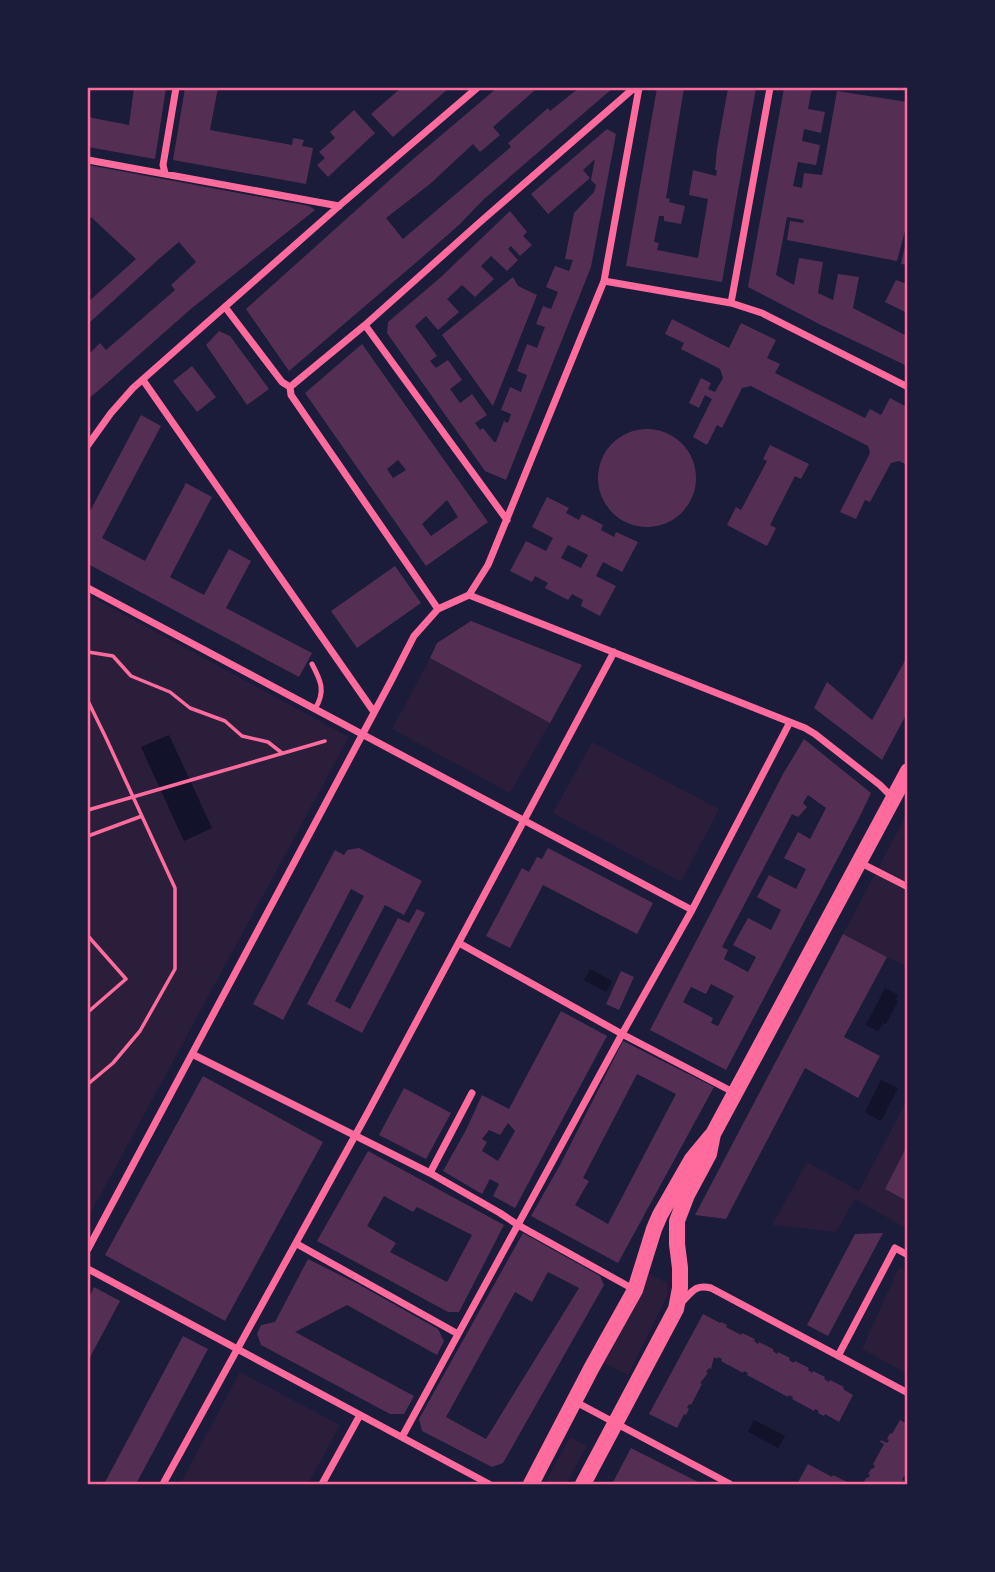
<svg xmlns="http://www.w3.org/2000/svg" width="995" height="1572" font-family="'Noto Sans',sans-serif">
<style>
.green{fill:#2a1e3b}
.water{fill:#12122b}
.building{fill:#542f53;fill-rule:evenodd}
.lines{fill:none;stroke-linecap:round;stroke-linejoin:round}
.path{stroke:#ff6b9d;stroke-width:3.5}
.service{stroke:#ff6b9d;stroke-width:5}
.minor{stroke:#ff6b9d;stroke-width:7}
.primary{stroke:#ff6b9d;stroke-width:16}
.neatline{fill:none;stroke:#ff6b9d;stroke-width:2.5}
</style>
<rect width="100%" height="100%" fill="#1b1b3a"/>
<!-- green -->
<path class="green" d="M88 595 349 737 88 1218Z
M430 658 550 723 510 793 392 729Z
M592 742 719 809 681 882 553 813Z
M907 814V967L843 934Z
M907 1100V1229L855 1199 836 1232 772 1225 807 1162 859 1191Z
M899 1267 907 1271V1374L862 1349Z
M648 1273 667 1283 668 1294 628 1375 604 1363 640 1296Z
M240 1372 340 1425 308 1484H180Z
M570 1437 587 1446 566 1484H544Z"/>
<!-- water -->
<path class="water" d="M169 735 212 828 184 841 141 747Z
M590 969 612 981 606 992 584 980Z
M885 988 898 995 895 999 898 1001 886 1024 883 1023 878 1031 866 1025Z
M881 1080 898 1088 881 1121 865 1112Z
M754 1420 785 1436 778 1448 748 1432Z"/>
<!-- building -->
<path class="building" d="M134 88H166L155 159 88 147V117L129 125Z
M185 88H218L210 130 292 145 293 138 304 140 302 146 313 148 306 184 173 160Z
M401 88H449L393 137 371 114Z
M497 88H531L534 91 493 127 500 135 480 152 473 144 430 184 386 218 403 239 511 147 508 143 548 108 550 111 579 88H613L484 199 460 224 419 260 289 371 246 309 412 160Z
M657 88H684L666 198 670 199 669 202 685 206 681 224 664 221V216H659L654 242 659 243 657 250 698 258 708 199 689 195 693 170 716 176 717 170H715L717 149 728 88H756L722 282 626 266Z
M784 88H812L808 109 825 112 821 133 804 129 802 141 820 145 816 165 798 162 793 186 802 188 804 173 822 175 837 91 907 102V223L897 261 787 240 790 221 803 223 804 220 787 217 776 275 794 285 799 258 823 262 818 293 833 300 838 274 859 277 853 308 905 335 907 328V366L821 325 748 287Z
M354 110 375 133 328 177 317 165 325 158 319 152 335 138 330 132Z
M607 129 616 134 591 267 506 480 485 471 387 333 388 322 441 277 510 211 527 232 523 236 532 245 520 256 511 246 508 249 518 260 507 271 491 256 481 266 494 279 475 297 462 285 447 299 459 312 438 330 426 316 415 326 437 356 430 361 436 368 448 360 462 380 450 389 460 403 472 394 487 415 475 423 480 430 483 428 494 442H496L504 421 508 423 511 414 501 410 510 387 521 392 527 375 517 371 527 344 537 348 545 327 536 324 543 306 551 309 558 292 546 287 555 266 569 271 573 260 565 259 574 213 594 192 596 185 591 180 595 159 583 170 590 178 548 214 531 194Z
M88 165 309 206 315 210 192 308 99 390 88 399V355L100 343 106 350 175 290 171 285 196 262 179 242 160 258 88 324V302L136 259 91 217 88 219Z
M905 246H907V265L901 264Z
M513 277 518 286 537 295 493 406 442 335Z
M896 280 907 284V313L885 302Z
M672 319 729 348 741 323 776 340 767 358 780 364 775 373 865 418 870 409 881 415 890 398 907 407V465L899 461 891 463 870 502 865 500 856 519 840 512 870 453 868 446 751 386 742 388 722 428 717 425 707 445 693 437 712 399 705 395 699 408 689 403 701 378 711 383 708 389 715 392 723 378 720 369 681 349 684 343 665 334Z
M219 331 230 336 269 389 247 405 206 345Z
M362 344 488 522 426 566 305 393ZM398 460 406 470 393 478 387 469ZM447 500 458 517 431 536 422 524Z
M192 366 216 397 197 412 173 381Z
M141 415 161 426 102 538 145 561 186 483 212 497 170 577 204 595 229 549 251 561 226 608 312 653 299 677 88 564V515Z
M598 478a49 49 0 1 1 98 0a49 49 0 1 1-98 0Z
M770 445 809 464 801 479 795 476 770 525 776 528 767 546 727 525 736 507 741 510 767 461 763 459Z
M547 497 569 508 566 513 579 520 582 514 603 525 601 530 614 537 616 532 638 542 622 572 603 562 596 576 616 586 600 616 581 606 583 600 572 594 568 600 545 588 548 583 535 576 532 582 510 571 526 541 546 551 553 538 532 527ZM568 545 588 555 581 568 561 558Z
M395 566 421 603 357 648 331 611Z
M471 621 582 665 550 723 430 658 437 643Z
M907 657V713L882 760 814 708 827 682 872 720Z
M804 739 871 793 859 818 726 1070 650 1030 783 774ZM808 795 826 808 810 839 798 832 784 858 806 869 796 889 769 875 757 897 781 910 771 930 748 918 733 945 756 957 748 972 724 959 728 950 722 947 792 814 798 817 807 807 803 803ZM711 984 734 996 718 1026 711 1023 713 1018 683 1002 691 987 706 994Z
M359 848 422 881 404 915 385 905 335 1001 350 1009 398 918 409 923 417 909 425 913 362 1033 307 1004 364 896 351 889 283 1020 253 1004 335 850 344 855 347 850Z
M548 848 653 903 637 934 543 885 510 948 486 936 522 868 529 872 537 857 542 859Z
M843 934 887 957 844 1037 880 1056 875 1065 858 1098 805 1068 726 1219 695 1215Z
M621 971 634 977 619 1010 606 1004Z
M561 1011 607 1036 515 1208 493 1196 499 1184 490 1179 482 1194 443 1171 466 1130 482 1095 509 1109ZM508 1123 515 1131 498 1161 482 1151 487 1142 482 1139 489 1130 500 1135Z
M623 1041 714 1087 618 1263 531 1216 560 1165ZM637 1074 676 1094 608 1224 575 1205 589 1181 583 1178Z
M203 1076 323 1142 225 1321 105 1255Z
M404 1088 451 1113 426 1159 379 1135Z
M907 1146V1201L885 1189Z
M368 1151 504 1225 459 1312H448L317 1241ZM384 1196 413 1212 417 1207 472 1235 447 1282 390 1252 396 1243 367 1226Z
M523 1233 600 1276 604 1285 503 1463 492 1467 422 1431 419 1419ZM548 1272 579 1288 486 1439 446 1417 515 1292 532 1302Z
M883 1233 828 1336 807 1325 855 1234Z
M308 1259 358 1284 438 1329 444 1341 437 1355 347 1305 295 1332 414 1396 404 1414H390L261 1345 257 1334 261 1325 275 1322Z
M94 1287 120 1301 88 1361V1300Z
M703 1314 720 1323 721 1322 727 1325 726 1327 741 1335 742 1333 755 1339 754 1341 758 1344 759 1342 773 1349V1351L777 1354 778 1352 790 1358 789 1360 794 1363 795 1361 809 1368 808 1370 812 1373 813 1371 825 1377 824 1379 829 1382 830 1380 844 1387 843 1389 853 1395 839 1422 825 1414 824 1416 818 1413 819 1411 815 1409 814 1411 792 1399 793 1397 789 1395 788 1397 747 1375 748 1373 744 1371 743 1373 721 1361 722 1359 718 1357V1359L714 1357 711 1369 709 1368 706 1372 708 1373 700 1383 702 1384 691 1405 689 1404 687 1408 689 1409 686 1415 684 1414 677 1428 649 1414Z
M183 1336 208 1349 136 1484H104Z
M900 1420 907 1424V1476L905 1475 902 1479 904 1481 902 1484 863 1483 867 1477 868 1478 870 1475 868 1474 872 1468 873 1469 875 1466 873 1464 884 1444 880 1442 881 1440 887 1443 889 1440 887 1439 890 1433 892 1434Z
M631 1448 702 1484H612Z
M808 1464 832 1477 833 1475 851 1484H797Z"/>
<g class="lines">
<!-- path -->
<path class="path" d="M88 652 113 656 131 676 170 692 190 708 225 721 242 736 268 742 282 753
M88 701 106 738 175 888V969L140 1031 113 1063 88 1084
M88 810 325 741
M88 836 142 816
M88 936 126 979 88 1012"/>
<!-- service -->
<path class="service" d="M312 664C321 681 326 691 315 709"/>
<!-- minor -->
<path class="minor" d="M88 160 339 206
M165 173 163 165 176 88
M604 281 731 303 762 313 908 387
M731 303 770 88
M225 307 282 382 290 387 291 395 438 609
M365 325 507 520
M143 380 374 712
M290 387 365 325 479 223 634 88
M88 445 111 413 133 388 339 206 477 88
M88 588 692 910
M469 595 805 728 815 734 880 785 893 798
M859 862 908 887
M459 943 622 1034 735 1093
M192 1054 430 1173 500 1213 518 1225 635 1290
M430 1173 472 1093
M297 1244 458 1334
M88 1249 392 679 414 636 438 609 469 595 488 565 604 281 639 88
M88 1269 489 1484
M681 1303C692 1292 695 1284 711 1288L908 1393
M838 1356 895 1248 908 1255
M574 1401 730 1484
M402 1437 622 1034 692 910 790 722
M163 1484 367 1114 614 652
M322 1484 360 1415"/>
<!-- primary -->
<path class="primary" d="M531 1484 592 1367 635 1290 654 1229 660 1215 692 1159 711 1136
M583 1484 676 1309 680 1288V1268L677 1244V1221L687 1195 709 1154 713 1134 908 771"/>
</g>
<!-- border -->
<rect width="995" height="1572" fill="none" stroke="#1b1b3a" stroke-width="178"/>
<rect x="89" y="89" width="817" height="1394" class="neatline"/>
</svg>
